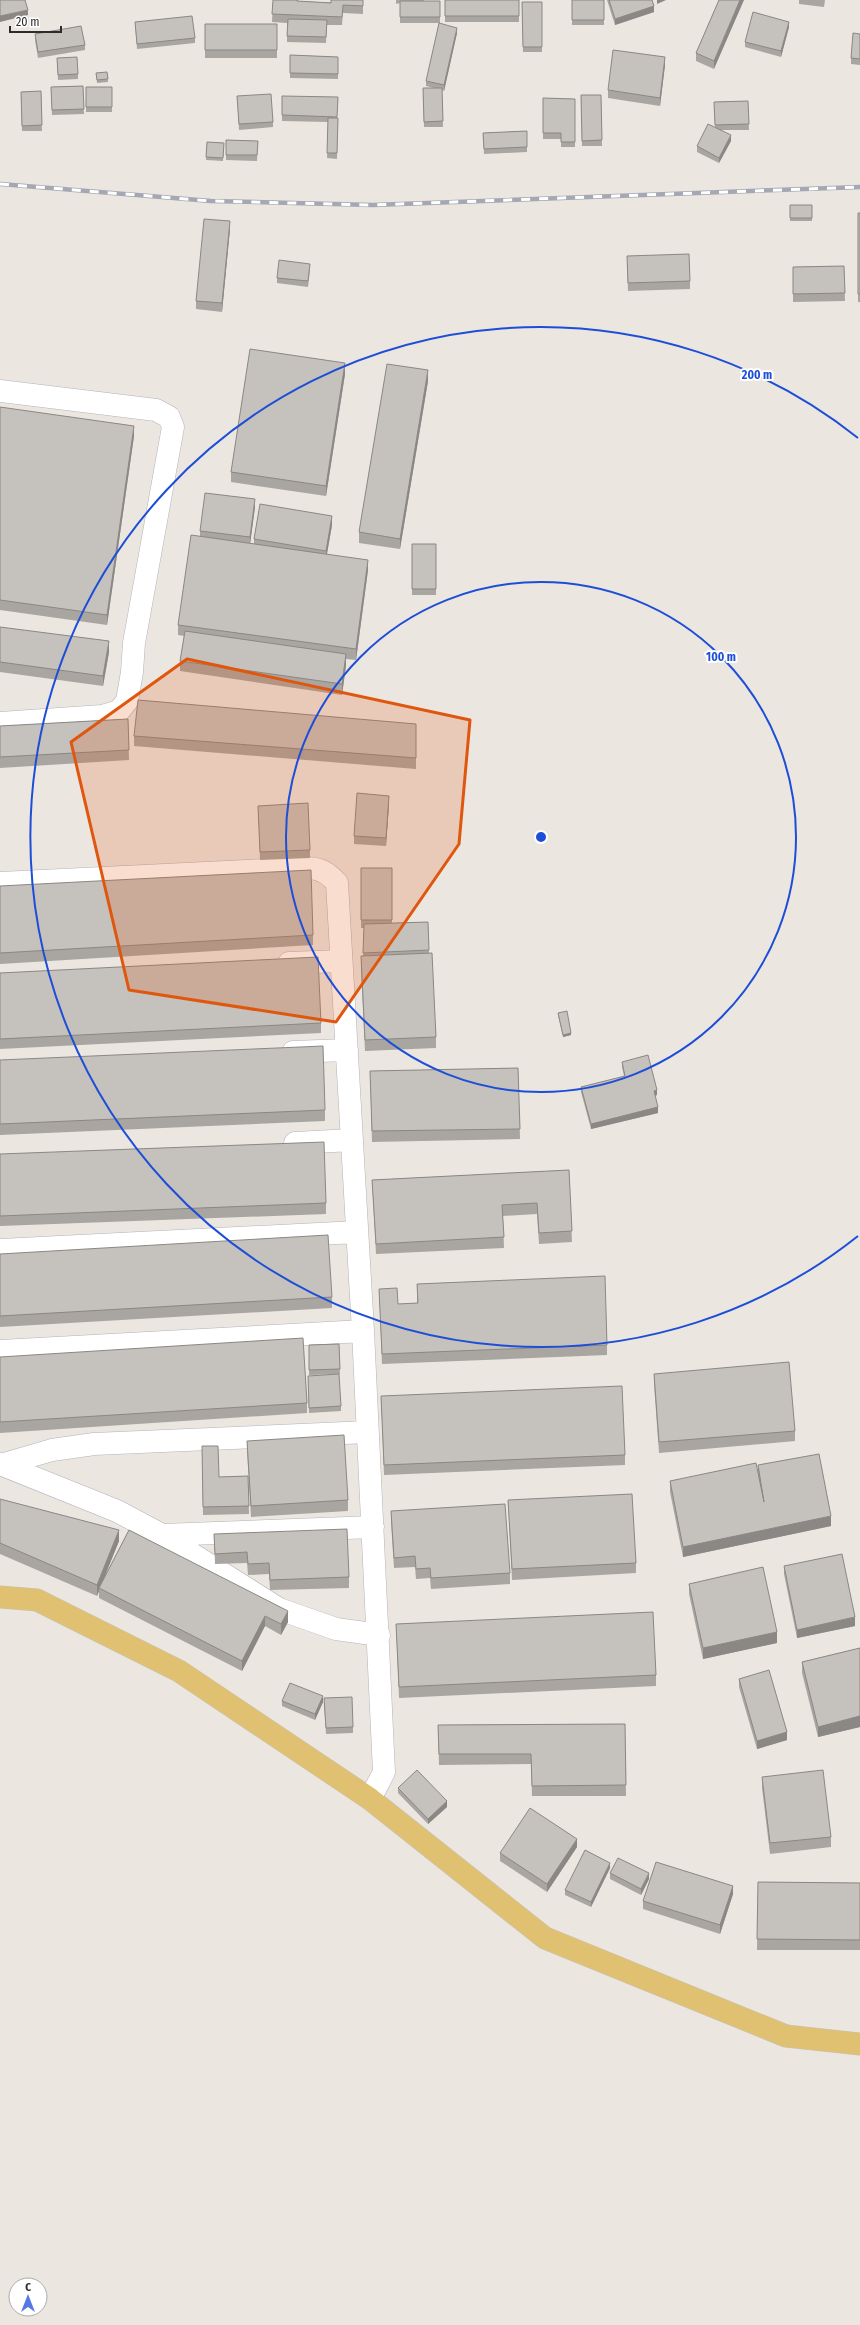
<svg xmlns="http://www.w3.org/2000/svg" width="860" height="2325" font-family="'Fira Sans Condensed',sans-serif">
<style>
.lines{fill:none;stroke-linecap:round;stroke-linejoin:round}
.minor-casing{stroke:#b1b3bb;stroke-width:23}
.major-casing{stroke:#c4c4c4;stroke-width:23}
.minor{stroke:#fff;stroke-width:22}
.major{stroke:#e0c071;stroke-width:22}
.rail-casing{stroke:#a4a7b4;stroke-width:4.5}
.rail{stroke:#fff;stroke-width:3;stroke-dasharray:9;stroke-linecap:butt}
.wall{fill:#a9a6a2}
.shaded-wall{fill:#8a8784}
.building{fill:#c5c1bc;stroke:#8a8784}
.marked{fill:#df570e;fill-opacity:0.2;stroke:#df570e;stroke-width:3;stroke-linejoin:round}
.ring{fill:none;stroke:#1d4ed8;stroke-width:2}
.centre{fill:#1d4ed8;stroke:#fff;stroke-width:2}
.ring-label{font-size:12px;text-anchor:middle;font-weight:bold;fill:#1d4ed8;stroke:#fff;stroke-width:4;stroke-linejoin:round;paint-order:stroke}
</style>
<rect width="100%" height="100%" fill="#ece6e1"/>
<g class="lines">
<defs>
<path id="minor" d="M0 391 156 410 169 417 173 427 134 643 132 672 127 701 119 711 102 716 0 723
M0 883 305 868C320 868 327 872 337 883L363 1331 384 1772 370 1799
M289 963 341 961
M293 1052 347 1050
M295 1143 352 1140
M0 1250 357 1232
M0 1351 363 1331
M0 1464 117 1511 162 1535 279 1609 336 1629 379 1635
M4 1464 52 1450 94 1444 368 1432
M162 1535 373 1527"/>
<path id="major" d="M0 1597 37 1600 179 1671 370 1799 545 1938 786 2036 860 2044"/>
</defs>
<!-- minor casing -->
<use href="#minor" class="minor-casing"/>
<!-- major casing -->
<use href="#major" class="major-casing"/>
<!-- minor -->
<use href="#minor" class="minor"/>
<!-- major -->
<use href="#major" class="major"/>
<defs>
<path id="rail" d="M0 184 211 201 373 205 860 187"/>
</defs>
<!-- rail casing -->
<use href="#rail" class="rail-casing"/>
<!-- rail -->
<use href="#rail" class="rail"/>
</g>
<!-- wall -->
<path class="wall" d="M273 0H298V1L363 4V14L343 13 342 25H327L326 43 287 42V23L272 22Z
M396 0H424V1H440V23H400V3L396 4Z
M445 0H519V22H445Z
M572 0H604V25H572Z
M607 0H652L654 12 615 25Z
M719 0 714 69 696 61V53Z
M799 0H825L824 7 799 4Z
M522 2H542V52H523Z
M135 22 195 38V43L137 49Z
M205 24H277V58H205Z
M789 27 781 57 745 47V42Z
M457 33 444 91 442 90 443 127H424L423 88H434L426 86V81Z
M35 34 85 45V50L38 58 35 40Z
M860 34V65L851 64V58Z
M290 55 338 57V79L290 78Z
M57 58 78 74V79L58 80Z
M665 65 660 106 608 98V90Z
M107 72 108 82 97 83 96 73Z
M83 86 84 114 52 115 51 87Z
M86 87H112V112H86Z
M41 91 42 131H22L21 92Z
M581 95H601L602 146H582Z
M237 96 273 122V127L239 130Z
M338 97 337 118H338L337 159 327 158 328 122 282 121V115Z
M543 98 575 99V147H561V139H543Z
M748 101 749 130H721L731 141 719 163 697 152V146L715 127 714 102Z
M527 131V152L484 154 483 133Z
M226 140 258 141 257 161 226 160Z
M207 142 224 143 223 161 206 160Z
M790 205H812V221H790Z
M858 213H860V302H858Z
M230 229 222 312 196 309V301Z
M627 264 690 281V289L628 291Z
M844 266 845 301 793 302V267Z
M310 269 308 287 277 283V278Z
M345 374 326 496 231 482V472Z
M428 381 400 549 359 543V532Z
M0 407 134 436 107 625 0 610Z
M255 507 250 543 254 544V539L332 525 327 554 368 570 356 660 346 659V665L342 695 180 671V661L184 636 178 635V625L200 536V531Z
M412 544H436V595H412Z
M0 627 109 652 103 686 0 672Z
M128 719 129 760 0 768V726Z
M416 724V769L134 746V736Z
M389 804 386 846 354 844V836Z
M258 806 310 850V858L260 860Z
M361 868H392V923L428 922 429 953 436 1037V1048L365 1051 361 967V956H363L364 928H361Z
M0 886 313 935V945L0 964Z
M0 973 321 1023V1033L0 1049Z
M558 1013 571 1035 563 1037 558 1015Z
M0 1060 325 1110V1121L0 1135Z
M622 1062 657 1095 655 1096 658 1113 591 1129 581 1092V1087L624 1076 622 1067Z
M518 1068 520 1139 372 1142 370 1071Z
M0 1154 326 1203V1214L0 1226Z
M569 1170 572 1242 539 1244 537 1214 503 1216 504 1248 376 1254 372 1180Z
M0 1254 332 1297V1308L0 1327Z
M417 1284 607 1345V1355L382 1364 379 1289 398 1304 417 1303Z
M339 1344 340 1374 309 1375V1345Z
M0 1357 307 1403V1413L0 1433Z
M654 1374 795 1431V1441L659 1453 654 1384Z
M308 1376 341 1406V1411L309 1413Z
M381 1396 625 1455V1465L384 1475Z
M247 1441 348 1500V1511L251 1517 247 1451Z
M202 1446 219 1477 248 1476 249 1514 203 1515Z
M758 1465 831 1526 683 1557 670 1492V1481L758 1472Z
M0 1499 119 1541 104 1578 129 1530 288 1622 281 1635 265 1626 242 1671 99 1598V1591L97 1596 0 1554Z
M508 1500 636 1563V1573L512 1580Z
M391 1511 510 1573V1584L431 1589 430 1578 416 1579 415 1567 394 1568 391 1522Z
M214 1534 349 1577V1588L270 1590 269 1574 248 1575 247 1563 215 1564Z
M784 1566 855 1626 797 1638 784 1574Z
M689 1584 777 1643 703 1659 689 1594Z
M396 1624 656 1675V1686L399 1698Z
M860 1648V1727L818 1737 802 1673V1662Z
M739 1679 787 1740 757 1749 739 1687Z
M282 1701 323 1702 315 1720 282 1706Z
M324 1703 353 1727V1733L326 1734Z
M625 1724 626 1796H532L531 1764 439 1765 438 1725Z
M762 1777 831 1837V1847L770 1854 762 1788Z
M398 1788 447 1807 428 1824 398 1793Z
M577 1847 547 1892 500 1861V1853Z
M610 1868 591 1907 565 1895V1890Z
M610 1873 649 1879 641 1895 610 1879Z
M758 1882 860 1883V1950H757Z
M733 1894 720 1934 643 1909V1901Z"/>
<!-- shaded-wall -->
<path class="shaded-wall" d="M657 0H666L657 4Z
M740 0H744L714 69V61Z
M654 6V12L615 25V19Z
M28 10V15L0 22V16Z
M789 22V27L781 57V51Z
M457 28V33L444 91V85Z
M665 57V65L660 106V98Z
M731 135V141L719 163V158Z
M230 221V229L222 312V303Z
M345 363V374L326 496V486Z
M428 370V381L400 549V539Z
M134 426V436L107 625V615Z
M255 499V507L250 545V537Z
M332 516V525L326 559V551Z
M368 560V570L356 660V649Z
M109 641V652L103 686V676Z
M346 654V665L342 695V684Z
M389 796V804L386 846V838Z
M571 1033V1035L563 1037V1035Z
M657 1090V1095L654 1096V1091Z
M658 1107V1113L591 1129V1124Z
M831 1516V1526L683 1557V1547Z
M119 1530V1541L100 1588H99V1591L97 1596V1585Z
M288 1611V1622L281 1635V1624Z
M265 1616V1626L242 1671V1661Z
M855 1617V1626L797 1638V1630Z
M777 1632V1643L703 1659V1648Z
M323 1696V1702L315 1720V1714Z
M860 1716V1727L818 1737V1727Z
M787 1732V1740L757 1749V1741Z
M447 1801V1807L428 1824V1819Z
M577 1839V1847L547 1892V1884Z
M610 1863V1868L591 1907V1902Z
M649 1873V1879L641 1895V1889Z
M733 1886V1894L720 1934V1925Z"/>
<!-- building -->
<path class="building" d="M0 0H25L28 10 0 16Z
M273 0H297V1L331 3V0H363V6L343 5 342 17 272 14Z
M445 0H519V16H445Z
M572 0H604V20H572Z
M609 0H652L654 6 615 19Z
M719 0H740L714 61 696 53Z
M400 1H440V17H400Z
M522 2H542V47H523Z
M753 12 789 22 781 51 745 42Z
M192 16 195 38 137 44 135 22Z
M288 19 327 20 326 37 287 36Z
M439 23 457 28 444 85 426 81Z
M205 24H277V50H205Z
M81 26 85 45 38 52 35 34Z
M853 33 860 34V59L851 58Z
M613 50 665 57 660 98 608 90Z
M290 55 338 57V74L290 73Z
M77 57 78 74 58 75 57 58Z
M107 72 108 79 97 80 96 73Z
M83 86 84 109 52 110 51 87Z
M86 87H112V107H86Z
M423 88H442L443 121 424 122Z
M41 91 42 125 22 126 21 92Z
M271 94 273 122 239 124 237 96Z
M581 95H601L602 140 582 141Z
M282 96 338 97 337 117 282 115Z
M543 98 575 99V142H561V133H543Z
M748 101 749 124 715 125 714 102Z
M328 118H338L337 153H327Z
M708 124 731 135 719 158 697 146Z
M527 131V147L484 149 483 133Z
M226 140 258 141 257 155H226Z
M207 142 224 143 223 158 206 157Z
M790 205H812V218H790Z
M858 213H860V294H858Z
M204 219 230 221 222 303 196 301Z
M689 254 690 281 628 283 627 256Z
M279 260 310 264 308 281 277 278Z
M844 266 845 293 793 294V267Z
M250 349 345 363 326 486 231 472Z
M387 364 428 370 400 539 359 532Z
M0 407 134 426 107 615 0 600Z
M205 493 255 499 250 537 200 531Z
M260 504 332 516 326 551 254 539Z
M191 535 368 560 356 649 178 625Z
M412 544H436V589H412Z
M0 627 109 641 103 676 0 662Z
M185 631 346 654 342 684 180 661Z
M138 700 416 724V758L134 736Z
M128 719 129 750 0 757V726Z
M357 793 389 796 386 838 354 836Z
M308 803 310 850 260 852 258 806Z
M361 868H392V920H361Z
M311 870 313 935 0 953V886Z
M428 922 429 950 363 953 364 924Z
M432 953 436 1037 365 1040 361 956Z
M318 957 321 1023 0 1039V973Z
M567 1011 571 1033 563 1035 558 1013Z
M323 1046 325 1110 0 1124V1060Z
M648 1055 657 1090 654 1091 658 1107 591 1124 581 1087 625 1076 622 1062Z
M518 1068 520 1129 372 1131 370 1071Z
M324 1142 326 1203 0 1216V1154Z
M569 1170 572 1231 539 1233 537 1203 502 1205 504 1237 376 1244 372 1180Z
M328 1235 332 1297 0 1316V1254Z
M605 1276 607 1345 382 1354 379 1289 397 1288 398 1304 418 1303 417 1284Z
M303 1338 307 1403 0 1422V1357Z
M339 1344 340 1369 309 1370V1345Z
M789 1362 795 1431 659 1442 654 1374Z
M339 1374 341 1406 309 1408 308 1376Z
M622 1386 625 1455 384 1465 381 1396Z
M344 1435 348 1500 251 1506 247 1441Z
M202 1446H218L219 1477 248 1476 249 1506 203 1507Z
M819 1454 831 1516 683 1547 670 1481 756 1463 764 1502 758 1465Z
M632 1494 636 1563 512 1569 508 1500Z
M0 1499 119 1530 97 1585 0 1543Z
M505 1504 510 1573 431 1578 430 1568 416 1569 415 1556 394 1558 391 1511Z
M347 1529 349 1577 270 1580 269 1563 248 1564 247 1552 215 1554 214 1534Z
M129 1530 288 1611 281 1624 265 1616 242 1661 99 1588Z
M842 1554 855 1617 797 1630 784 1566Z
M763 1567 777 1632 703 1648 689 1584Z
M653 1612 656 1675 399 1687 396 1624Z
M860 1648V1716L818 1727 802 1662Z
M769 1670 787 1732 757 1741 739 1679Z
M290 1683 323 1696 315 1714 282 1701Z
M352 1697 353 1727 326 1728 324 1698Z
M625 1724 626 1785 532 1786 531 1754H439L438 1725Z
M417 1770 447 1801 428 1819 398 1788Z
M823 1770 831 1837 770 1843 762 1777Z
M530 1808 577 1839 547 1884 500 1853Z
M585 1850 610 1863 591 1902 565 1890Z
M618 1858 649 1873 641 1889 610 1873Z
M656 1862 733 1886 720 1925 643 1901Z
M758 1882 860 1883V1940L757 1939Z"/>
<!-- marked area -->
<path class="marked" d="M187 659 470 720 459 844 336 1022 129 990 71 742Z"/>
<!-- distance rings -->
<g class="ring">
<circle cx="541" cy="837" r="255"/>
<path d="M858 1236A510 510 0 1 1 858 438"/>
</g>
<circle cx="541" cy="837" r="6" class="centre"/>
<g class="ring-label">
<text x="757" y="379">200 m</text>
<text x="721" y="661">100 m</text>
</g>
<!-- north arrow -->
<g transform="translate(28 2297)"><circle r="19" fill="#ffffff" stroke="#ababab"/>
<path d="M0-3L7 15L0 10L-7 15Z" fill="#5578e4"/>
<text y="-6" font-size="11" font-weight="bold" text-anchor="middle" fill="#2c2c2c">С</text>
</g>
<!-- scale -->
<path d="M10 26v6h51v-6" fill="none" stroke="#2c2c2c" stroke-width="2"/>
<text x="16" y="26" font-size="12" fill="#2c2c2c" stroke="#ffffff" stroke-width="3" paint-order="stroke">20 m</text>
</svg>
